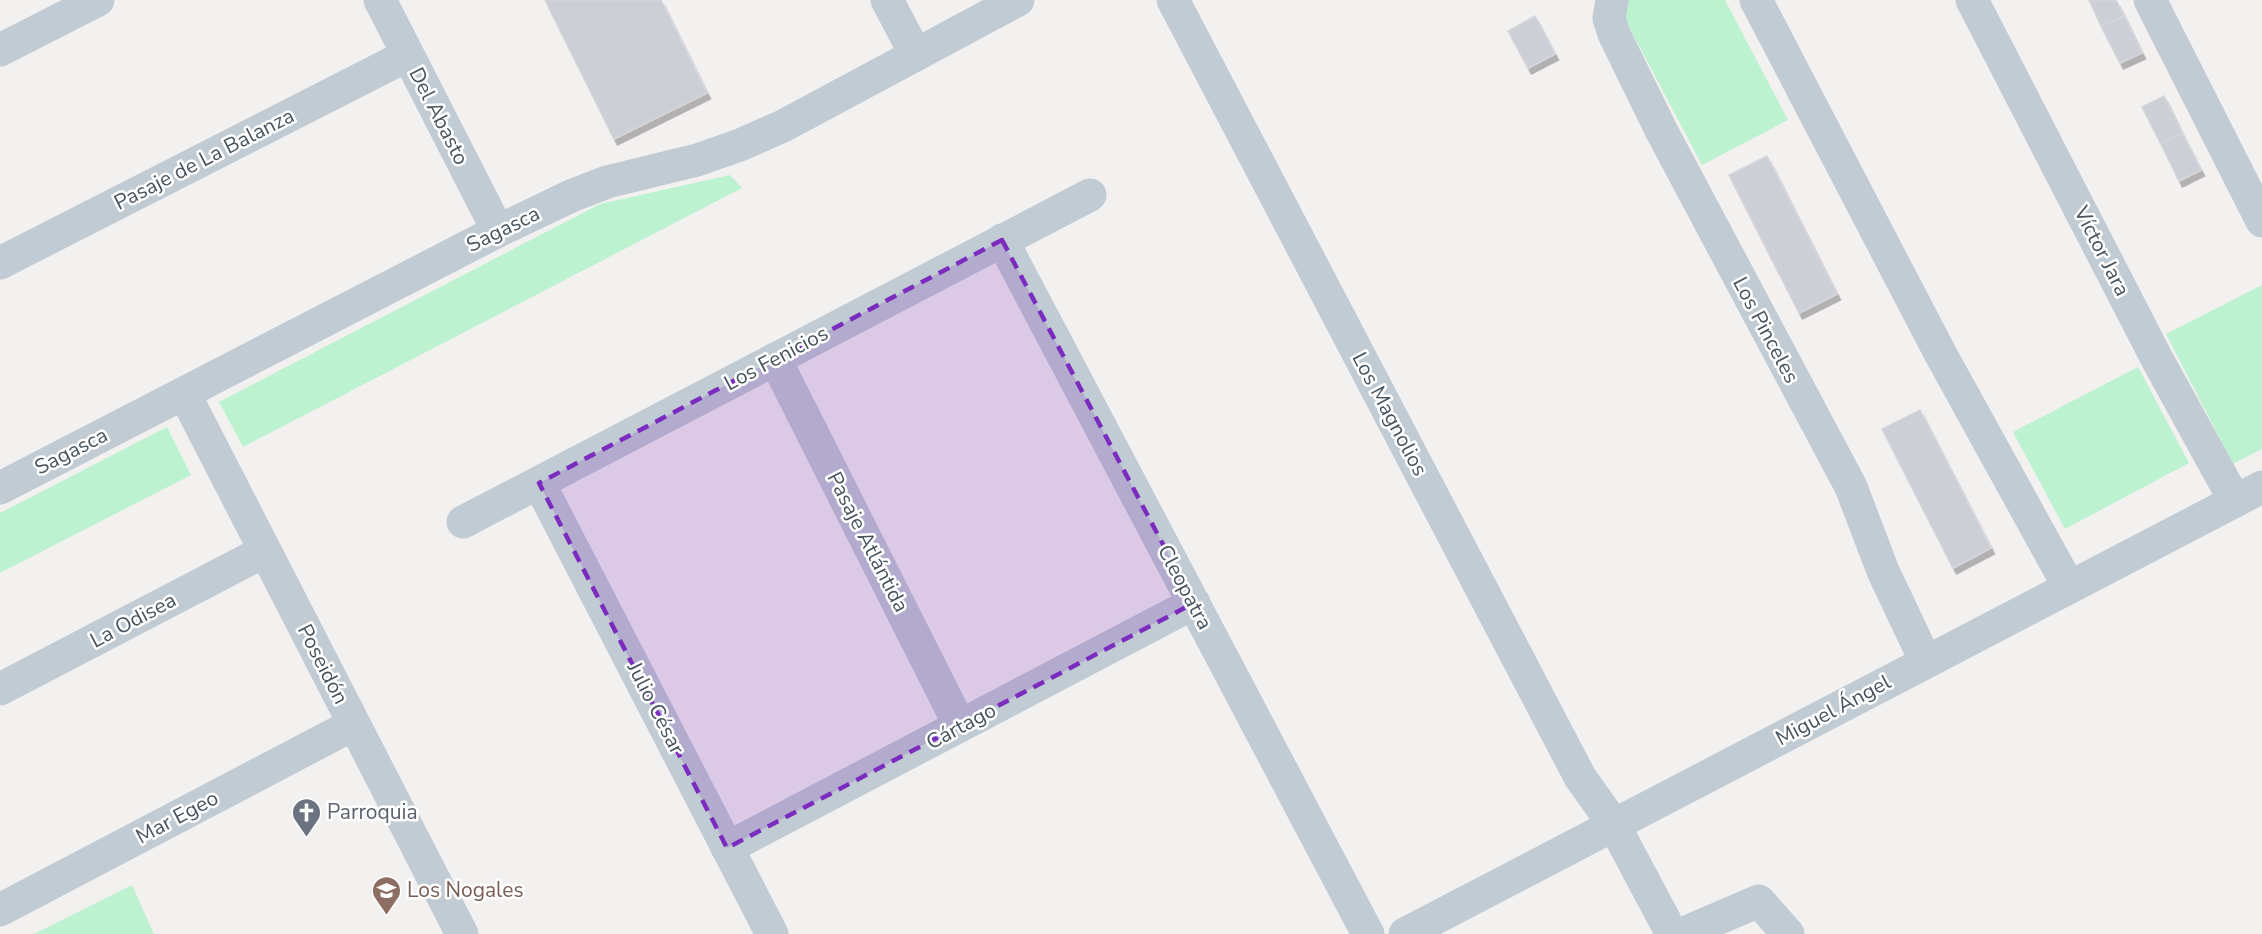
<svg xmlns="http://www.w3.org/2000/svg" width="2262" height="934" font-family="'Nunito Sans',sans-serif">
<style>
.green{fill:#bdf2d0}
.building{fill:#cccfd5;stroke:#d4d6dc;stroke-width:1.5;filter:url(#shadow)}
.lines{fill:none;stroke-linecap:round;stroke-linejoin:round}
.minor{stroke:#c0cbd3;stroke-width:33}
.tertiary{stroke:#c0cbd3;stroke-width:33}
.marked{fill:#7b2cbf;fill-opacity:0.2;stroke:#7b2cbf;stroke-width:4.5;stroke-dasharray:12 8;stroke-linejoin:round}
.labels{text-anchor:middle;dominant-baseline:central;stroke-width:5;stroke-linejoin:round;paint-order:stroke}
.street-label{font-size:21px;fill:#47545f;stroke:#fff}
.worship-label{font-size:21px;fill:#5b616d;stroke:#fff;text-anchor:start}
.education-label{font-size:21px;fill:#785e54;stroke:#fff;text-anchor:start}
</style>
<defs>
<filter id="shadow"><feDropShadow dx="3.5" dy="6" stdDeviation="0" flood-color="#0004"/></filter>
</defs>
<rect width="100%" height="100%" fill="#f3f0f0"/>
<!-- green -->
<path class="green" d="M1624 0H1725L1788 120 1702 165 1619 8Z
M730 175 742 188 243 447 219 402 600 204Z
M2262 285V449L2233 464 2166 334Z
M2138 367 2189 463 2065 529 2013 432Z
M167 427 191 475 0 573V513Z
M132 885 154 934H34Z"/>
<!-- building -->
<path class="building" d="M545 0H661L707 93 614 139Z
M2089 0H2116L2124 16 2101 26Z
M1535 16 1555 54 1528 68 1508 31Z
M2124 16 2142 53 2120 63 2101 26Z
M2164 96 2182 133 2161 144 2142 107Z
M2182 133 2201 170 2179 181 2161 144Z
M1767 156 1837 294 1799 313 1729 175Z
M1920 410 1991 548 1953 568 1882 429Z"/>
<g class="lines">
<!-- minor -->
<path class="minor" d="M380 0 498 231
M887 0 916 55
M1173 0 1580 777 1614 825 1672 934
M1612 0 1609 18 1614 34 1661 130 1851 487 1883 571 1926 662
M1756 0 1940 353 2069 587
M1972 0 2157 359 2235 501
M2150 0 2262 221
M0 50 98 0
M1002 240 1368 934
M0 263 408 55
M775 359 960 726
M184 393 462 934
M539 483 772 934
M0 488 498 231 571 196 607 182 697 160 740 145 783 126 1018 0
M463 522 1090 195
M0 689 265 551
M727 848 1194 603
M0 910 354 724
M1682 934 1759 901 1788 934"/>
<!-- tertiary -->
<path class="tertiary" d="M1405 934 2262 487"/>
</g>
<!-- marked area -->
<path class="marked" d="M1002 240 1194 603 727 848 539 483Z"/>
<!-- icons -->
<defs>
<symbol id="church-pin" viewBox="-11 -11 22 30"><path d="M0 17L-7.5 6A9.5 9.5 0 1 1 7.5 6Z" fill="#6b7280" stroke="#fff"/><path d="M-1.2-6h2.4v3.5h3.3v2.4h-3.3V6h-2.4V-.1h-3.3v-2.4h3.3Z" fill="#fff"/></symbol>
<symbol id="school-pin" viewBox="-11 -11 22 30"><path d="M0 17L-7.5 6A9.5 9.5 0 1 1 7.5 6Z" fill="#8d6e63" stroke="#fff"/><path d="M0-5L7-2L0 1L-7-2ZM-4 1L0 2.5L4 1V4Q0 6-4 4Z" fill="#fff"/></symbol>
</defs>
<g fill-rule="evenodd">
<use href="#church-pin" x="290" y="796" width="33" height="45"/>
<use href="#school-pin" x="370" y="874" width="33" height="45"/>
</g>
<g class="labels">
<!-- street labels -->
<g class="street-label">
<text transform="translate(439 116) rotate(63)">Del Abasto</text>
<text transform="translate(204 159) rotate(-27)">Pasaje de La Balanza</text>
<text transform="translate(503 229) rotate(-26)">Sagasca</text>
<text transform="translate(2102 251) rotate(63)">Víctor Jara</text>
<text transform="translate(1766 330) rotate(62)">Los Pinceles</text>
<text transform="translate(776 358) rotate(-28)">Los Fenicios</text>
<text transform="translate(1390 414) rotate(62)">Los Magnolios</text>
<text transform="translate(71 451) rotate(-27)">Sagasca</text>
<text transform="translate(868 542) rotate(63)">Pasaje Atlántida</text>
<text transform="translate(1185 587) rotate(62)">Cleopatra</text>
<text transform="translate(133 620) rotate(-28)">La Odisea</text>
<text transform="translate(323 664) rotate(63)">Poseidón</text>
<text transform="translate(656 708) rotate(63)">Julio César</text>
<text transform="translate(1833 710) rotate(-28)">Miguel Ángel</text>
<text transform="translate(961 726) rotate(-28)">Cártago</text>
<text transform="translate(177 817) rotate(-28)">Mar Egeo</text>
</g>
<!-- worship labels -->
<g class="worship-label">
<text x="327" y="812">Parroquia</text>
</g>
<!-- education labels -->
<g class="education-label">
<text x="407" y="890">Los Nogales</text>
</g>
</g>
</svg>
